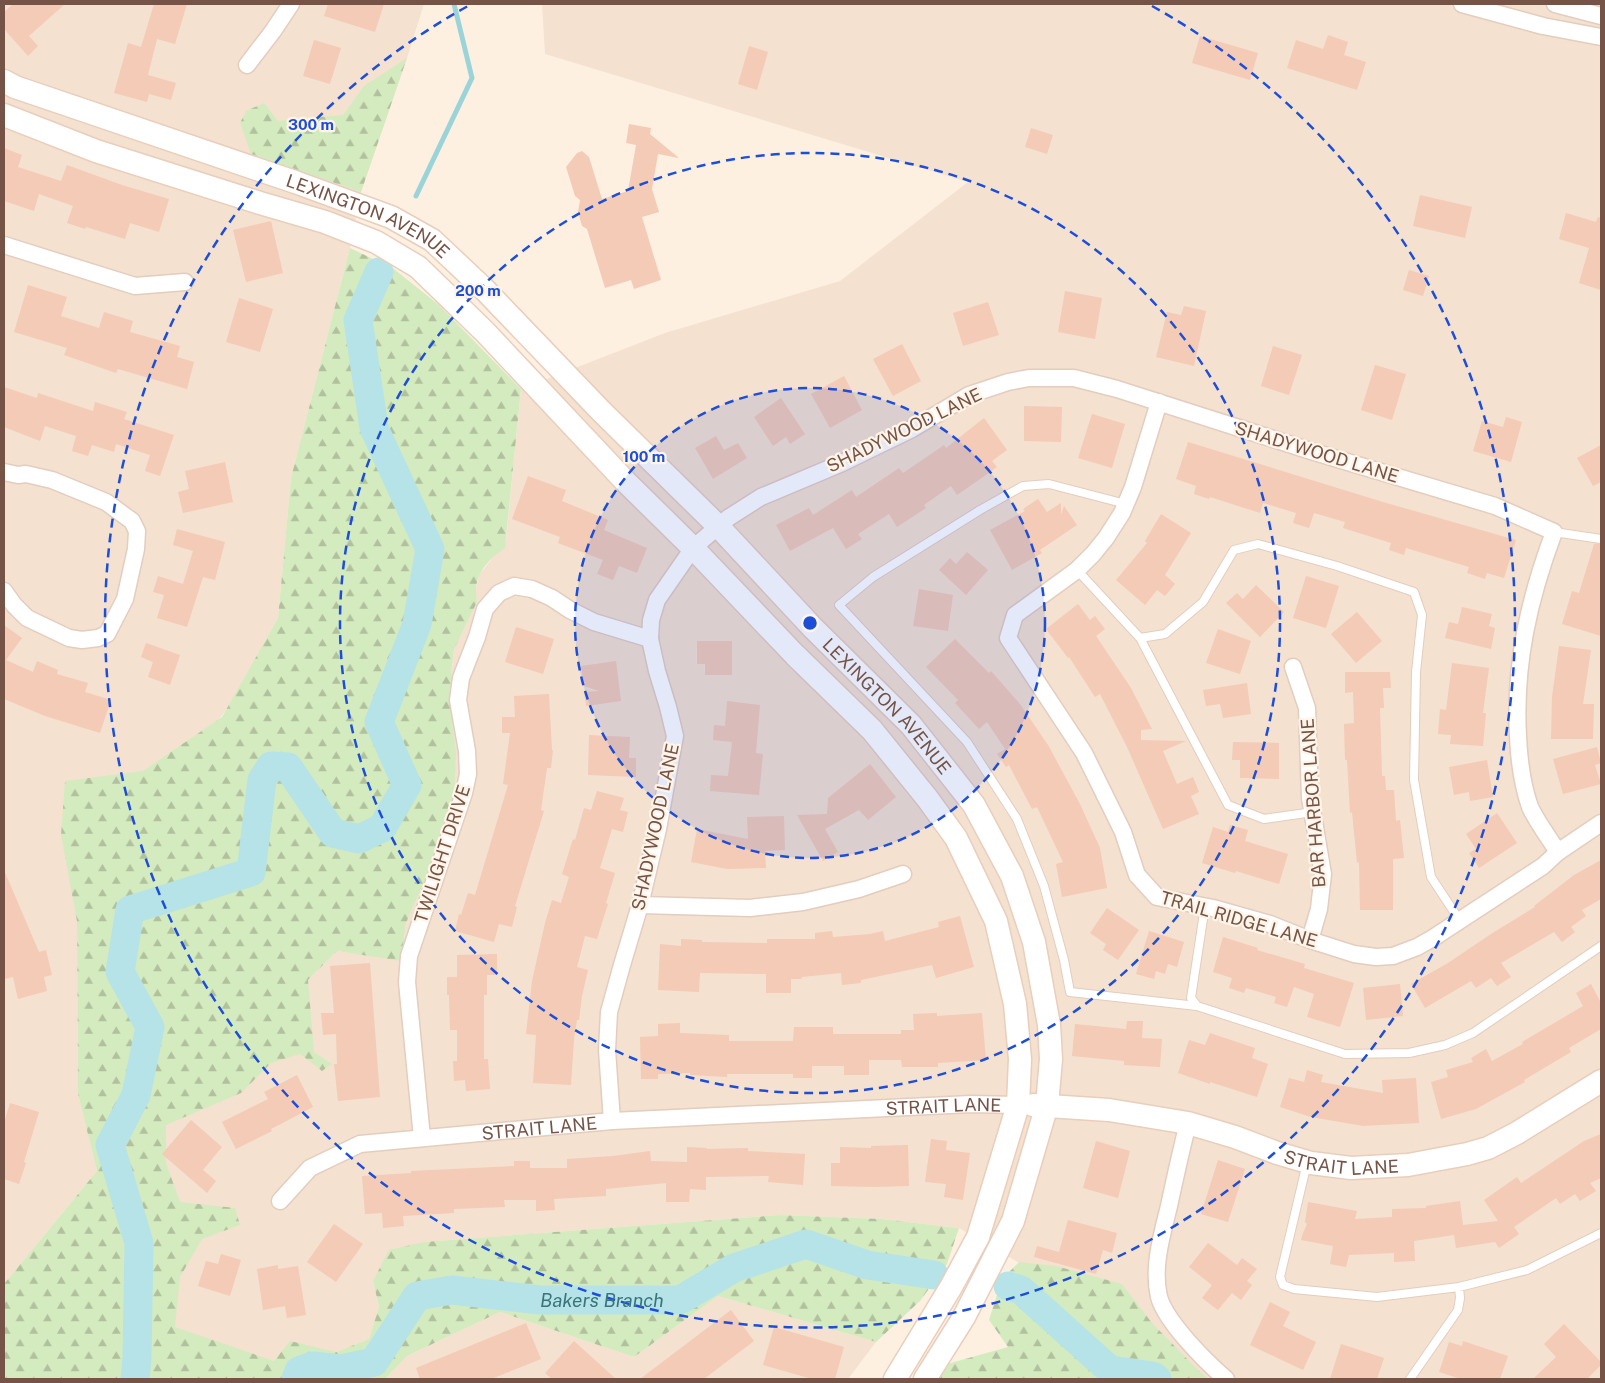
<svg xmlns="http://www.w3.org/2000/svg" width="1605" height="1383" font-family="'Public Sans',sans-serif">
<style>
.residential{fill:#f5e1cf}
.forest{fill:url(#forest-firs)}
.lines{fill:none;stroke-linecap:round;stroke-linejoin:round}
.stream{stroke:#9ad4d9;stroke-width:5}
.river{stroke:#b5e3e7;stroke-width:29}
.building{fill:#f3cbb7}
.lane-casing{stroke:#e3cdbf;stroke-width:10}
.street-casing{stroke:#e3cdbf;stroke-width:19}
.secondary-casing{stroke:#e9cebc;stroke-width:25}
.lane{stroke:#fff;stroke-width:8}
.street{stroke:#fff;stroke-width:16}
.secondary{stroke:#fff;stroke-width:22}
.ring{fill:none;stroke:#1d4ed8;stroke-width:2.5;stroke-dasharray:9 6}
.labels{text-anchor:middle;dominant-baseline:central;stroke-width:4.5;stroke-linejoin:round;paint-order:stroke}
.street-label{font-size:18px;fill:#755447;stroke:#fff4e8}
.water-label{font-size:19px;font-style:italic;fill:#3a757c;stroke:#fff4e8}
.centre{fill:#1d4ed8;stroke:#fff4e8;stroke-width:2.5}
.ring-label{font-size:15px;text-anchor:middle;font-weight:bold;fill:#1d4ed8;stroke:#fff4e8;stroke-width:4.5;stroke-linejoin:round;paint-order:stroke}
</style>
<defs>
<pattern id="forest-firs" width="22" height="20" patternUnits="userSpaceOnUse" patternTransform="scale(1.25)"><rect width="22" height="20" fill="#d4ebbf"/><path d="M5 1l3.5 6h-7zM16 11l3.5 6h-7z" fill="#b1c19d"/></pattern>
</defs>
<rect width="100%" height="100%" fill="#fdf0e1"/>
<!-- residential -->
<path class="residential" d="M4 4H424L407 58 361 192 350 248 291 478 278 618 230 704 77 921 78 1094 97 1171 4 1284Z
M542 4H1601V1379H1164L1066 1290 959 1228 882 1219 779 1215 424 1242 373 1281 379 1307 369 1339 336 1352 274 1361 155 1335 153 1115 308 980 337 951 401 960 406 923 440 846 451 712V675L454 650 477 602 475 594 479 575 506 541 521 389 665 333 840 281 968 182 545 54Z
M718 1296 876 1342 848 1379H385L407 1356 500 1312 634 1357Z"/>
<!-- forest -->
<path class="forest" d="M407 58 361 192 251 154 240 123 246 111 264 103 278 121 343 115 364 86Z
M350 248 394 269 439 305 521 389 505 548C486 561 472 577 477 602L454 650 451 675V712L456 753 454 798 440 846 406 923 401 961 337 951 308 980 314 1052 332 1064 322 1071 300 1054 271 1063 241 1093 166 1125V1163L180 1202 235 1208 240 1225 202 1239 180 1277 175 1327 274 1361 290 1341 336 1352 369 1339 379 1307 373 1281 389 1250 424 1242 779 1215 882 1219 959 1228 947 1264 920 1301 876 1342 718 1296 634 1357 500 1312 407 1356 385 1379H4V1284L97 1171 78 1094 77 921 61 835 65 781 143 771 222 717 278 618 291 478Z
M1019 1262 1056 1266 1122 1284 1152 1323 1199 1371 1209 1379H933L947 1364 1008 1347 989 1320 1002 1279Z"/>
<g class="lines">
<!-- stream -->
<path class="stream" d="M416 196 472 78 454 4"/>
<!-- river -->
<g class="river">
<path d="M1008 1286 1021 1290 1110 1370 1153 1376 1157 1379"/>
<path d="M135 1379 137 1358 139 1243 110 1145 136 1095 150 1027 120 972 130 910 251 872 262 780 271 766 288 767 333 833 359 839 382 828 407 785 379 722 417 624 430 549 374 428 358 320 379 272"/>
<path id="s1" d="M296 1379 299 1371 313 1366 341 1369 374 1362 417 1296 452 1290 540 1300H680L734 1268 806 1244 867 1265 934 1275"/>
</g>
</g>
<!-- building -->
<path class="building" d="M13 4H65L29 36 38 46 28 56 4 29V12Z
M154 4H187L175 44 157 39 148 75 176 83 171 100 149 94 147 102 114 93 128 43 141 47Z
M328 4H384L375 32 324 16Z
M1328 35 1348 42 1344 55 1366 62 1357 90 1287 68 1296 40 1323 49Z
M1200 36 1258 53 1250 80 1192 63Z
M314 40 341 48 330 84 303 76Z
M749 46 768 52 757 90 738 84Z
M629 124 651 128 650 134 679 158 658 154 652 189 659 212 642 217 661 280 634 289 631 280 605 288 587 229 582 226 578 212 580 200 575 196 566 167 577 153 582 151 589 157 602 199 628 191 636 145 626 143Z
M1031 128 1053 135 1047 154 1025 147Z
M4 148 22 155 18 167 61 181 67 165 122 185 169 199 159 232 130 223 125 239 86 227 85 229 67 223 73 206 39 194 34 211 4 201Z
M1420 195 1472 207 1465 238 1413 226Z
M1566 213 1596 222 1598 217 1601 218V290L1579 283 1589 248 1559 239Z
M271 221 283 273 246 282 233 230Z
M1409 270 1429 276 1423 296 1403 290Z
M28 285 67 297 61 316 99 328 104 312 133 321 130 332 180 346 177 357 194 362 187 389 118 369 116 373 64 355 67 348 14 332Z
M1065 291 1102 298 1095 339 1058 332Z
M239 298 273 309 260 352 226 342Z
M988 302 999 335 963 346 953 313Z
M1184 306 1206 311 1194 366 1156 357 1167 312 1181 315Z
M902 344 921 381 893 396 873 359Z
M1273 346 1302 355 1289 395 1261 386Z
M1375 365 1406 374 1392 420 1361 410Z
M844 376 862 410 830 428 811 394Z
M4 387 37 398 38 393 93 411 95 402 127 412 124 419 174 435 160 476 145 471 150 455 116 444 114 452 92 445 88 456 72 451 76 436 45 426 40 441 4 427Z
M781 398 805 434 790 444 786 437 773 446 754 417Z
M1024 406 1062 407 1061 442 1024 441Z
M1092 414 1125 424 1112 468 1078 458Z
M1506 417 1522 422 1511 462 1473 451 1482 421 1503 427Z
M984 418 1007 450 992 461 997 467 983 477 957 495 951 486 924 505 926 508 897 527 889 514 858 534 862 539 846 549 833 528 790 551 776 525 809 508 813 515 852 490 856 497 899 468 903 473 944 445 946 448Z
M716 436 724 450 738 443 747 458 713 479 695 448Z
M1188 442 1383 502 1516 540 1504 578 1487 573 1485 579 1467 573 1469 567 1406 548 1404 555 1389 550 1391 543 1343 528 1345 522 1314 513 1309 528 1293 523 1296 513 1263 503 1260 513 1210 497 1209 499 1194 494 1196 486 1176 479Z
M1601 445V482L1593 486 1577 458Z
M225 462 233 502 183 513 178 492 189 489 185 471Z
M528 476 566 490 562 501 608 520 604 530 647 548 637 573 619 566 613 580 597 574 603 560 558 543 560 537 512 519Z
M1038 499 1047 512 1061 503V515L1064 506 1077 525 1040 550 1042 553 1012 570 990 530 1025 511 1023 509Z
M1161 514 1191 533 1165 575 1175 584 1165 596 1157 590 1145 605 1116 580 1147 543 1145 541Z
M177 529 225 542 215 580 203 577 187 627 157 618 164 595 153 592 158 576 183 584 193 551 173 545Z
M1594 544H1601V636L1562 624 1572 591 1579 593Z
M967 552 988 570 966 595 939 570 950 558 956 564Z
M1306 576 1339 586 1326 628 1293 618Z
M1256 585 1284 612 1260 637 1226 603 1237 593 1243 599Z
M919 589 953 595 948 631 913 626Z
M1078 604 1090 620 1095 616 1105 629 1096 636 1131 688 1152 729 1141 730V740L1186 741 1163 751 1177 784 1193 777 1199 792 1191 796 1199 814 1163 829 1127 747 1100 694 1095 697 1069 657 1068 658 1046 629Z
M1462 607 1492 614 1489 626 1495 628 1491 649 1445 638 1449 622 1458 624Z
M1357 612 1382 641 1356 663 1331 634Z
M4 625 22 638 6 660 33 672 37 661 58 670 57 674 88 683 85 692 111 700 100 733 45 716 4 699Z
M516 627 554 639 543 674 505 662Z
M1218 629 1251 641 1240 674 1206 663Z
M955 639 989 673 991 671 1020 704 1048 745 1080 804 1100 848 1107 888 1062 897 1056 864 1063 862 1037 807 1032 809 1009 765 1006 767 997 754 1005 749 987 722 979 729 955 703 958 700 926 667Z
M697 641H732V675H705V664H697Z
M146 643 180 655 170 685 148 677 153 662 141 657Z
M1559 646 1591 650 1583 704H1594L1593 739H1551L1552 697Z
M616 661 621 701 586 706 584 692 599 691 584 686 581 666Z
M1452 663 1489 668 1483 713H1486L1483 746 1450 744 1451 735 1438 734 1440 709 1446 710Z
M1345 672H1390L1391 688H1383L1384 708H1380L1382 776H1385L1386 790H1394L1396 821 1400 820 1404 858 1393 859V910H1360L1359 862 1357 863 1352 812 1350 813 1347 760H1345L1344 724 1354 723 1353 692 1345 693Z
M1247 683 1251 714 1223 718 1220 704 1206 706 1203 690Z
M549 694 552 750H553L551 768H547L541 810 544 811 515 906 517 907 512 927 499 924 494 942 455 931 459 914 461 915 468 893 475 895 508 785 503 784 510 733H502V717H515L514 696Z
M727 701 760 705 756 753 763 754 759 795 710 791 711 775 728 776 732 742 713 740 714 725 725 726Z
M589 735 630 737 629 758H636V777L588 775Z
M1233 742 1279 743V779L1240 778V760H1232Z
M1597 747 1601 763 1595 765 1601 784 1563 794 1553 759Z
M1487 760 1493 797 1470 801 1469 792 1454 795 1449 767Z
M870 764 896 797 868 820 859 810 825 829 838 852 823 861 797 815 827 814 828 798Z
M597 791 624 798 620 810 628 812 623 832 612 829 600 868 615 873 606 903 608 904 597 939 585 936 577 967 588 970 582 996 579 1020H577L574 1039 571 1085 533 1083 536 1035 526 1034 532 981 545 923 552 900 561 903 569 877 562 874 573 839 575 840 584 808 591 810Z
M1497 813 1517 843 1479 868 1469 853 1476 849 1466 834Z
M784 816 785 850 765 851 766 868 727 869 691 862 697 829 748 839 747 817Z
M1230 825 1248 830 1245 841 1288 854 1279 884 1236 871 1235 873 1202 863 1213 827 1228 832Z
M1601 860V899L1582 910 1586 916 1571 927 1575 932 1562 942 1554 932 1501 963 1511 977 1497 986 1491 978 1476 988 1471 981 1425 1008 1411 984 1448 963 1491 934 1535 907 1534 906 1574 875Z
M4 870 39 952 46 950 52 975 44 977 47 991 18 999 13 977 4 979Z
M1107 908 1139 930 1118 960 1103 950 1106 944 1090 933Z
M960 916 974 967 936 978 932 965 861 980V983L842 985 841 973 802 977 801 979H791V993H766V974L700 973 699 992 658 990 660 944 681 946V939L702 940V942L767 943V939H815V933L832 931 833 937 870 934 883 931 885 941 939 927 938 922Z
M1149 931 1184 942 1177 967 1168 964 1165 974 1156 971 1154 979 1136 974Z
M1223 937 1258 948 1257 950 1305 964 1304 968 1354 983 1340 1027 1307 1017 1314 994 1294 987 1287 1007 1274 1003 1276 997 1246 988 1244 993 1229 988 1232 978 1213 972Z
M497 954V975H487V995H484V1059H488L490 1089 466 1091 465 1080 454 1081 453 1061H457V1030H450L449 995H447V977H457V955Z
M370 963 380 1097 338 1101 334 1064H337L336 1034 323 1035 321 1013H334L330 966Z
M1400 984 1403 1016 1366 1020 1363 988Z
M1591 984 1601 1003V1029L1569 1048 1571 1052 1524 1080 1525 1082 1476 1109 1441 1119 1431 1082 1448 1077 1446 1070 1473 1062 1471 1058 1486 1049 1492 1061 1523 1044 1522 1042 1583 1006 1576 993Z
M937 1013V1016L982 1013 986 1060 938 1063V1067H902L901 1060H869V1075H844V1066H812V1078H793V1074H727V1077L690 1075V1073L658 1074V1079H641L640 1037 658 1036V1024L680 1023V1033L729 1035V1041H793L794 1027H833V1034H901V1030H914L913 1014Z
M1127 1021H1143L1142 1038 1162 1039 1160 1067 1124 1065V1061L1072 1056 1075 1024 1126 1029Z
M1210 1033 1255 1048 1252 1058 1268 1064 1257 1097 1210 1082V1084L1178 1073 1189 1040 1205 1045Z
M1307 1070 1323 1075 1321 1082 1383 1093 1382 1080 1416 1078 1419 1123 1363 1126 1311 1117 1280 1107 1289 1078 1304 1082Z
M297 1075 313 1107 271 1129 272 1131 236 1149 222 1122 268 1099 264 1092Z
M10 1103 39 1112 24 1162 26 1163 19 1184 4 1179V1123Z
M191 1120 222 1147 203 1170 216 1181 207 1193 162 1154Z
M1601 1134V1178L1590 1183 1596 1191 1580 1201 1575 1194 1560 1204 1556 1198 1514 1227 1519 1234 1499 1248 1495 1242 1456 1248 1454 1235 1414 1241 1415 1261 1394 1262V1253L1349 1255 1346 1267 1330 1264 1333 1246 1301 1240 1303 1233 1307 1224 1305 1222 1308 1202 1357 1211 1355 1219 1392 1217V1209L1426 1208V1206L1460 1201 1463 1225 1498 1221 1484 1200 1517 1177 1521 1183 1584 1141Z
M931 1139 947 1141 946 1150 970 1153 963 1200 944 1197 946 1184 925 1182Z
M1096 1141 1130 1151 1118 1198 1083 1188Z
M908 1145 909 1186 873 1187 831 1186V1163H840V1147L871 1148V1146Z
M687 1147 707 1148V1149L748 1148V1151L805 1154 803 1185 768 1182 769 1176 706 1177V1190L690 1189 689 1202H666V1183L606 1189V1196L554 1199 555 1210 536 1211V1200H504L505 1207 454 1209V1213L403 1216 404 1226 383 1228 382 1213 365 1214 362 1176 411 1173V1171L514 1166V1161H530V1168H567V1159L613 1156 650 1151 651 1161 687 1162Z
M1218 1160 1245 1169 1228 1222 1201 1214Z
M1068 1220 1117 1233 1112 1253 1103 1250 1096 1274 1034 1257 1037 1246 1059 1252Z
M334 1224 363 1244 336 1282 307 1262Z
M1208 1243 1237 1265 1242 1258 1257 1269 1247 1281 1252 1285 1241 1300 1232 1293 1218 1310 1202 1298 1212 1285 1189 1267Z
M221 1254 241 1260 230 1296 198 1286 206 1261 218 1264Z
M278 1265V1269L298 1266 306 1315 287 1318 285 1306 263 1310 257 1269Z
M1270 1302 1290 1312 1283 1326 1316 1342 1303 1370 1250 1345Z
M731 1310 754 1341 704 1379H640Z
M526 1323 541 1359 491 1379H420L416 1368Z
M1564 1324 1601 1362V1365L1587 1379H1533L1556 1357 1544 1344Z
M774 1327 844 1347 835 1379H812L763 1365Z
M574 1341 616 1379H552L545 1373Z
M1463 1341 1508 1356 1500 1379H1461L1439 1372 1449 1342 1462 1346Z
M1341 1344 1384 1358 1377 1379H1330Z"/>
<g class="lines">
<defs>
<path id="lane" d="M1126 504 1049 484 1023 486 980 510 873 577 839 605 967 742 1017 819 1044 886 1064 960 1070 992 1197 1006
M1554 532 1601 539
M1077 570 1140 638 1165 634 1203 602 1234 550 1258 544 1337 566 1414 592 1422 615 1416 672 1414 780 1431 877 1460 921
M1140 638 1228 805 1264 819 1313 812
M1205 906 1191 998 1197 1006 1345 1054 1409 1053 1445 1045 1473 1033 1601 946
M1307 1163 1280 1277 1283 1285 1294 1289 1377 1297 1459 1287 1527 1270 1601 1233
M1410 1379 1458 1310 1460 1298 1459 1287"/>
<g id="street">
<path d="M1462 4 1543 26 1601 37"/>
<path d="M1555 4 1601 16"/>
<path d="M247 65 273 31 291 4"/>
<path d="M4 245 135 286 185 282"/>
<path d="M1159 402 1133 487 1122 513 1106 538 1093 554 1077 570 1015 615 1008 638 1084 753 1123 832 1137 875 1157 897 1213 908 1270 924 1310 940 1354 954 1376 957 1393 956 1417 947 1433 938 1543 866 1558 852 1601 823"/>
<path d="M4 472 18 475 26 474 52 480 106 502 132 521 137 531 136 549 125 599 107 634 98 638 82 640 69 638 27 618 14 605 4 591"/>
<path d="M1293 667 1307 708 1310 798 1323 874 1319 909 1310 940"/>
<path d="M640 905 750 908 803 902 859 889 903 874"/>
<path d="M612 1121 607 1050 609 1012 622 965 640 905 658 829 675 736 668 707 657 671 650 639 651 620 657 600 693 548 728 518 761 497 842 463 912 429 969 395 1008 382 1029 378H1074L1117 389 1314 452 1495 506 1554 532C1529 599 1514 664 1518 736 1519 760 1522 784 1530 807 1537 822 1549 838 1558 852"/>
<path d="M1188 1123C1181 1151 1175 1178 1169 1206 1162 1235 1152 1267 1159 1297 1166 1322 1206 1362 1226 1379"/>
<path d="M422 1138 407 982 409 956 464 793 468 774 467 751 458 700 461 678 477 637 485 609 499 593 514 586 532 589 552 598 570 610 594 622 650 639"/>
<path id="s2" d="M280 1201 310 1168 360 1144 612 1121 971 1104 1018 1105"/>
</g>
<g id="secondary">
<path id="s3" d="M4 81 15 87 295 182 391 217 432 240 483 288 601 411 718 526 813 628 911 725 974 805 1012 876 1034 942 1049 1025 1051 1059 1047 1105 1013 1221 964 1317 925 1379"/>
<path d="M4 115 96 151 260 203 325 222 376 242 418 267 485 332 626 482 693 548 795 655 872 730 927 798 956 838 996 921 1015 1004 1020 1059 1018 1105 978 1237 951 1287 895 1379"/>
<path id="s4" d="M1033 1105 1109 1110 1188 1123 1235 1137 1277 1153 1311 1163 1351 1168 1408 1165 1467 1154 1488 1148 1517 1133 1601 1081"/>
</g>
</defs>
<!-- lane casing -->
<use href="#lane" class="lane-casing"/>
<!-- street casing -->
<use href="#street" class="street-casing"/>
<!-- secondary casing -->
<use href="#secondary" class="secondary-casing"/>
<!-- lane -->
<use href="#lane" class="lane"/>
<!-- street -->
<use href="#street" class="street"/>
<!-- secondary -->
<use href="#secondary" class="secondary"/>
</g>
<!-- distance rings -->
<circle cx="810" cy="623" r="235" fill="#1d4ed8" fill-opacity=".12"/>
<g class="ring">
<circle cx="810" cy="623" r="235"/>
<circle cx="810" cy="623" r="470"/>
<path d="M1152 6A705 705 0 1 1 468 6"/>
</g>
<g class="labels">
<!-- street labels -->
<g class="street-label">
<text stroke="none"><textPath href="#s3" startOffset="389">LEXINGTON AVENUE</textPath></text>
<text transform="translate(904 430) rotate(-26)">SHADYWOOD LANE</text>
<text transform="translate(1317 452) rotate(17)">SHADYWOOD LANE</text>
<text stroke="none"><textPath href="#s3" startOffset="1109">LEXINGTON AVENUE</textPath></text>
<text transform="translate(1313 803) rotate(-94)">BAR HARBOR LANE</text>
<text transform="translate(655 827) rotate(-78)">SHADYWOOD LANE</text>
<text transform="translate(442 854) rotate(-72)">TWILIGHT DRIVE</text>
<text transform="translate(1239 919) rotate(16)">TRAIL RIDGE LANE</text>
<text stroke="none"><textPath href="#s2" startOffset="685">STRAIT LANE</textPath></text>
<text stroke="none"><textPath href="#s2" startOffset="280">STRAIT LANE</textPath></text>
<text stroke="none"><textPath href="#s4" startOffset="316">STRAIT LANE</textPath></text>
</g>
<!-- water labels -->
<g class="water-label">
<text stroke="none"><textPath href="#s1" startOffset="350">Bakers Branch</textPath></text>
</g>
</g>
<circle cx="810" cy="623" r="8" class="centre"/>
<g class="ring-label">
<text x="311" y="130">300 m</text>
<text x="478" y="296">200 m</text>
<text x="644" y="462">100 m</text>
</g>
<!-- border -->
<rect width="1605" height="1383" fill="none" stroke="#755447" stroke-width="10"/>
</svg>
